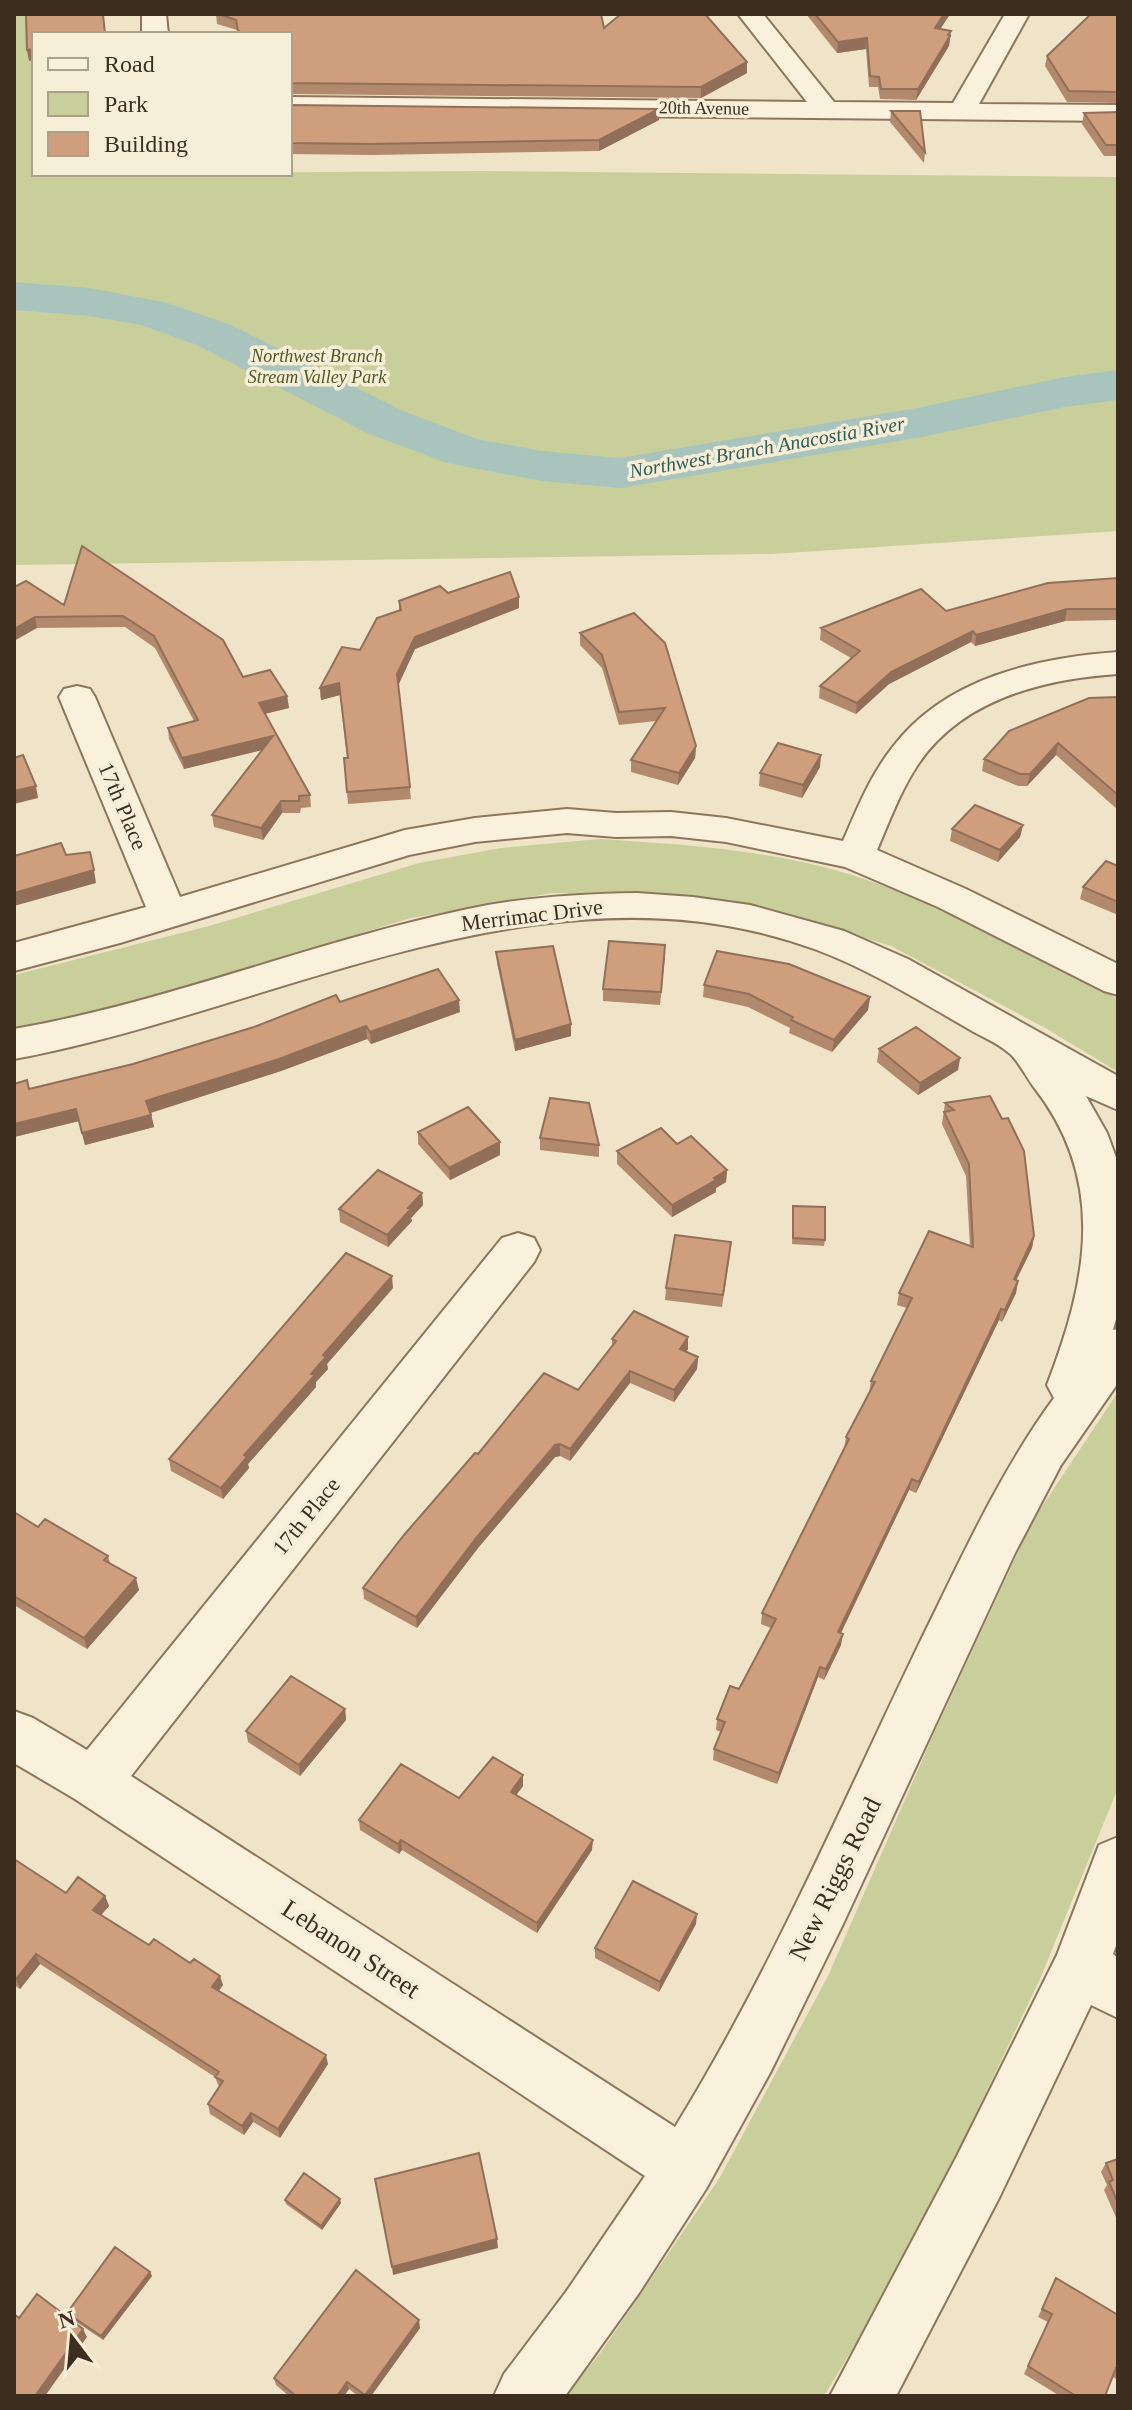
<svg xmlns="http://www.w3.org/2000/svg" width="1132" height="2410" font-family="Georgia,serif">
<style>
.green{fill:#c9cf9b}
.lines{fill:none;stroke-linecap:round;stroke-linejoin:round}
.river{fill:#a9c4bc;fill-rule:evenodd}
.minor-casing{stroke:#8d765c;stroke-width:4}
.minor{fill:#faf1dc;fill-rule:evenodd}
.wall{fill:#b2896c}
.shaded-wall{fill:#916f58}
.building{fill:#cf9f7d;stroke:#916f58;stroke-width:2}
.labels{text-anchor:middle;dominant-baseline:central;stroke-width:7;stroke-linejoin:round;paint-order:stroke}
.far-street-label{font-size:18px;fill:#3d2e20;stroke:#f7eed8}
.far-park-label{font-size:18px;font-style:italic;fill:#4d5a26;stroke:#f7eed8}
.far-water-label{font-size:20px;font-style:italic;fill:#2f5d5a;stroke:#f7eed8}
.street-label{font-size:22px;fill:#3d2e20;stroke:#f7eed8}
.near-street-label{font-size:26px;fill:#3d2e20;stroke:#f7eed8}
</style>
<rect width="100%" height="100%" fill="#f0e4c8"/>
<!-- green -->
<path class="green" d="M14 14H29L34 90V174L481 171 1118 177V531L772 554 14 565Z
M599 839C693 845 792 851 881 885 963 916 1041 958 1118 999V1072L1047 1029 891 946 760 906 642 894 552 893 411 918 299 952 196 990 14 1031V975L209 926 419 863 501 848Z
M1118 1392V1788L1040 1979 905 2262 824 2396H565L601 2352 719 2179 828 1976 935 1731 1033 1520Z"/>
<g class="lines">
<!-- river -->
<path class="river" d="M14 282 90 288 168 303 231 325 403 411 477 439 542 451 620 458 917 408 1065 377 1118 370V400L1065 407 917 438 620 488 542 481 447 463 367 433 197 345 141 325 90 316 14 310Z"/>
<defs>
<path id="minor" d="M142 14H166L168 34H142Z
M738 14H763L834 102 953 103 1005 14H1029L979 104 1118 105V121L290 113V97L807 102Z
M1118 652V674C1043 679 961 699 917 766 900 792 889 822 877 850L966 889 1118 964V995L1104 991 938 907 845 867 726 842 671 836 616 837 567 833 475 842 409 855 120 943 14 971V943L146 907 59 697 64 689 77 686 90 689 95 697 180 897 405 830 475 818 567 809 616 813 671 812 726 818 843 841C857 809 870 776 892 748 945 678 1035 658 1118 652Z
M637 893 693 897 750 905 844 931 908 959 1118 1076V1110L1086 1096 1107 1133 1118 1163V1312L1113 1330 1118 1329V1383L1061 1465 1015 1553 843 1924 771 2071 706 2189 639 2293 565 2396H494L504 2374 566 2292 645 2176 75 1799 14 1763V1711L33 1718 87 1750 502 1238 518 1233 534 1238 540 1250 534 1262 131 1776 675 2127C770 1973 841 1806 919 1644 960 1561 999 1473 1054 1398L1047 1385C1087 1281 1108 1181 1033 1086 1026 1076 1017 1059 1009 1053 998 1043 980 1036 967 1028 918 1000 870 970 817 950 547 850 276 1011 14 1059V1029C169 1002 314 941 468 909 524 897 580 894 637 893Z
M1118 1837V1940L1113 1954 1118 1958V2018L1091 2005 999 2198 896 2396H830L957 2156 1057 1955 1099 1845Z"/>
</defs>
<!-- minor casing -->
<use href="#minor" class="minor-casing"/>
<!-- minor -->
<use href="#minor" class="minor"/>
</g>
<!-- wall -->
<path class="wall" d="M216 14H601L604 28 747 73 701 98 290 94V34H238L237 30 217 24Z
M806 14H950L940 29 951 31 949 46 916 100 880 99 878 87H869L866 49 837 53Z
M1118 14V103L1067 102 1045 66 1047 56Z
M290 105 659 109V120L599 151 372 155 290 154Z
M891 111 925 152 924 163 890 122Z
M1118 112V156H1104L1082 124 1084 113Z
M82 546 243 677 287 696 289 708 264 714 310 795 311 807 301 808 300 813H282L263 840 214 827 212 815 262 750 184 769 169 739 168 728 194 721 155 648 125 627 37 628 14 587 64 605Z
M1118 575V620L1065 621 975 646 971 642 889 684 856 714 819 698 820 686 851 658 820 640 821 628 946 611 1117 578Z
M448 593 519 597V608L415 649 398 685 411 799 348 804 344 758H347L340 695 321 700 320 688 360 650 399 610V601Z
M634 613 696 746 695 758 678 785 631 772V760L656 721 619 725 602 668 580 645V633Z
M1118 697V810L1056 755 1027 786H1018L982 771 984 759Z
M820 767 802 798 759 786 760 773Z
M1023 825 1020 837 998 862 950 841 952 829Z
M1118 866V915L1080 899 1083 887Z
M496 952 571 1024V1036L515 1051 497 963Z
M665 957 660 1005 603 1001V989Z
M704 985 870 997 868 1010 832 1052 789 1033 790 1028 748 1007 703 997Z
M340 1002 460 1012 371 1044 367 1039 281 1071 151 1113 154 1127 85 1145 79 1121 14 1137V1084L29 1089 133 1064Z
M879 1049 960 1058 958 1070 918 1095 877 1062Z
M990 1096 1034 1236 1032 1248 1016 1280 1018 1281 1016 1293 1002 1322 999 1320 916 1493 909 1490 841 1633V1645L824 1680 818 1677 777 1784 713 1760 714 1749 721 1732 716 1730 717 1719 739 1689 771 1628 761 1624 762 1613 844 1449 846 1437 869 1392 871 1381 907 1308 897 1305 899 1293 970 1246 966 1176 942 1124 945 1103Z
M418 1132 500 1142V1155L450 1180 418 1144Z
M540 1138 599 1145V1157L540 1150Z
M677 1144 727 1170 726 1182 716 1188V1192L672 1217 617 1164V1151Z
M422 1193 423 1205 411 1218 412 1221 388 1247 340 1222 339 1209Z
M793 1206 825 1240 824 1246 792 1244Z
M730 1254 722 1307 665 1300 666 1288Z
M393 1288 327 1364 328 1369 316 1382V1387L248 1464 249 1468 223 1499 171 1471 169 1459Z
M688 1337V1349L686 1352 698 1357 697 1369 674 1402 630 1383 570 1461 560 1456 555 1457 478 1548 417 1628 364 1599 363 1588 478 1454 578 1390 612 1346V1339Z
M14 1512 38 1527 108 1556 110 1563 139 1590 87 1649 14 1605Z
M345 1709 346 1720 300 1776 248 1742 246 1731Z
M523 1786 516 1795 592 1850 537 1933 402 1850 399 1854 360 1830 359 1820 459 1798Z
M14 1859 66 1893 105 1896 109 1906 101 1915 149 1945 223 1985 219 1991 328 2064 280 2138 253 2122 244 2135 210 2114 208 2104 219 2087 215 2077 40 1964 20 1989 14 1985Z
M696 1924 659 1992 595 1958V1948Z
M1118 2159V2222L1104 2190 1107 2185 1101 2172 1106 2163Z
M285 2200 341 2203 322 2230 286 2204Z
M150 2272 152 2276 103 2340 69 2317 67 2313Z
M1056 2278 1118 2315V2380L1113 2377 1105 2396H1060L1024 2374 1048 2322 1038 2317Z
M420 2328 371 2396H358L349 2389 344 2396H289L276 2385 274 2378Z"/>
<!-- shaded-wall -->
<path class="shaded-wall" d="M944 14H950L934 39 935 28Z
M951 31 949 46 916 100 918 89Z
M867 38 866 49 837 53 838 42Z
M34 49V60L29 61 27 50Z
M747 62V73L701 98V87Z
M659 109V120L599 151V140Z
M519 597V608L415 649 398 686 397 674 415 637Z
M1067 609 1065 621 975 646 976 635Z
M35 617 37 628 14 641V629Z
M973 631 971 642 889 684 856 714 857 703 891 672Z
M339 683 340 695 321 700 320 688Z
M287 696 289 708 260 715 259 703Z
M273 736 274 747 184 769 182 758Z
M1058 743 1056 755 1027 786 1030 774Z
M696 746 695 758 678 785 679 773Z
M821 755 820 767 802 798 803 785Z
M36 786 38 798 14 804V791Z
M281 801 282 813 263 840 261 828Z
M1023 825 1020 837 998 862 1000 850Z
M94 870 96 883 14 906V893Z
M870 997 868 1010 832 1052 834 1040Z
M459 1000 460 1012 371 1044 370 1032Z
M571 1024V1036L515 1051V1040Z
M366 1026 367 1039 281 1071 149 1113 146 1101Z
M960 1058 958 1070 918 1095 920 1083Z
M76 1109 79 1121 14 1137V1124Z
M151 1115 154 1127 85 1145 82 1133Z
M500 1142V1155L450 1180 449 1168Z
M727 1170 726 1182 716 1188V1192L672 1217V1205Z
M422 1193 423 1205 411 1218 412 1221 388 1247 387 1235 408 1208Z
M1034 1236 1032 1248 1011 1291 1014 1279Z
M392 1276 393 1288 327 1364 328 1369 316 1382V1387L248 1464 249 1468 223 1499 221 1488 244 1455 311 1374 323 1355Z
M1018 1281 1016 1293 1002 1322 1005 1310Z
M1001 1309 999 1320 916 1493 919 1482Z
M688 1337V1349L679 1361 680 1349Z
M698 1357 697 1369 674 1402V1390Z
M630 1371V1383L570 1461V1449Z
M560 1444V1456L555 1457 478 1548 417 1628 416 1617 477 1537 555 1445Z
M912 1479 909 1490 836 1643 838 1632Z
M136 1578 139 1590 87 1649 84 1638Z
M843 1634 841 1645 824 1680 826 1669Z
M820 1667 818 1677 777 1784 779 1773Z
M345 1709 346 1720 300 1776 299 1765Z
M523 1775V1786L511 1802V1792Z
M401 1840 402 1850 399 1854 398 1844Z
M593 1840 592 1850 537 1933V1923Z
M105 1896 109 1906 97 1920 93 1910Z
M697 1914 696 1924 659 1992 660 1982Z
M36 1954 40 1964 20 1989 16 1979Z
M220 1976 223 1985 214 1996 212 1987Z
M326 2055 328 2064 280 2138 278 2129Z
M251 2113 253 2122 244 2135 242 2126Z
M340 2199 341 2203 322 2230 321 2226Z
M497 2239 498 2248 393 2275 392 2267Z
M150 2272 152 2276 103 2340 101 2336Z
M419 2320 420 2328 371 2396H365Z
M83 2329 87 2337 45 2396H35Z
M347 2382 349 2389 344 2396H337Z"/>
<!-- building -->
<path class="building" d="M26 14H103L105 34H34V49L27 50Z
M219 14H601L604 28 621 14H705L747 62 701 87 290 83V34H245L238 31 236 20Z
M815 14H944L935 28 951 31 948 35 950 36 918 89H881L879 77 870 76 867 38 838 42Z
M1091 14H1118V92L1069 91 1047 56Z
M290 105 659 109 599 140 371 144 290 143Z
M891 111H920L925 152Z
M1118 112V145H1106L1084 113Z
M82 546 223 640 243 677 270 670 287 696 259 703 310 795 299 796V801H281L261 828 212 815 273 736 182 758 168 728 198 720 154 636 123 616 35 617 14 629V587L26 581 64 605Z
M510 572 519 597 415 637 397 674 410 787 347 792 344 758H348L339 683 320 688 342 647 360 650 377 618 401 610 399 601 440 586 448 593Z
M1118 578V609H1067L976 635 973 631 891 672 857 703 820 686 860 651 821 628 921 589 946 611 1048 583Z
M634 613 665 643 696 746 679 773 631 760 665 708 619 712 602 655 580 633Z
M1118 697V795L1058 743 1030 774H1020L984 759 1009 731 1089 698Z
M778 743 821 755 803 785 760 773Z
M23 755 36 786 14 791V758Z
M975 805 1023 825 1000 850 952 829Z
M61 843 66 855 90 852 94 870 14 893V862H15L14 856Z
M1106 861 1118 866V902L1083 887Z
M609 941 665 945 661 992 603 989Z
M553 946 571 1024 515 1040 496 952Z
M717 951 789 964 870 997 834 1040 791 1020 793 1017 749 994 704 985Z
M438 969 459 1000 370 1032 366 1026 279 1059 146 1101 151 1115 82 1133 76 1109 14 1124V1084L27 1080 29 1089 133 1064 254 1027 336 995 340 1002Z
M916 1027 960 1058 920 1083 879 1049Z
M990 1096 1002 1119 1008 1118 1024 1151 1034 1236 1014 1279 1018 1281 1005 1310 1001 1309 919 1482 912 1479 838 1632 843 1634 826 1669 820 1667 779 1773 714 1749 725 1722 717 1719 730 1686 739 1689 776 1619 762 1613 849 1439 846 1437 875 1382 871 1381 912 1298 899 1293 929 1231 973 1247 969 1164 944 1112 954 1110 945 1103Z
M550 1098 589 1103 599 1145 540 1138Z
M468 1107 500 1142 449 1168 418 1132Z
M661 1128 677 1144 691 1136 727 1170 714 1178 716 1180 672 1205 617 1151Z
M378 1170 422 1193 408 1208 411 1209 387 1235 339 1209Z
M793 1206 825 1207V1240L793 1238Z
M675 1235 731 1242 723 1295 666 1288Z
M346 1253 392 1276 323 1355 326 1357 311 1374 315 1375 244 1455 247 1457 221 1488 169 1459Z
M634 1311 688 1337 680 1349 698 1357 674 1390 630 1371 570 1449 560 1444 555 1445 477 1537 416 1617 363 1588 404 1535 475 1453 478 1454 544 1373 578 1390 616 1341 612 1339Z
M14 1512 38 1527 45 1519 108 1556 104 1560 136 1578 84 1638 14 1596Z
M291 1676 345 1709 299 1765 246 1731Z
M493 1757 523 1775 511 1792 593 1840 537 1923 401 1840 398 1844 359 1820 401 1764 459 1798Z
M14 1859 66 1893 78 1877 105 1896 93 1910 149 1945 154 1939 190 1963 194 1959 220 1976 212 1987 326 2055 278 2129 251 2113 242 2126 208 2104 223 2081 215 2077 219 2072 36 1954 16 1979 14 1978Z
M633 1881 697 1914 660 1982 595 1948Z
M479 2153 497 2239 392 2267 375 2179Z
M1118 2159V2203L1109 2182 1113 2180 1106 2163Z
M304 2173 340 2199 321 2226 285 2200Z
M115 2247 150 2272 101 2336 67 2313Z
M356 2270 419 2320 365 2395 347 2382 337 2396H296L274 2378Z
M1056 2278 1118 2315V2369L1116 2368 1105 2396H1076L1028 2366 1052 2314 1042 2309Z
M37 2294 83 2329 35 2396H14V2314L19 2318Z"/>
<g class="labels">
<!-- far-street labels -->
<g class="far-street-label">
<text transform="translate(704 108) rotate(1)">20th Avenue</text>
</g>
<!-- far-park labels -->
<g class="far-park-label">
<text x="317" y="356">Northwest Branch<tspan x="317" dy="21">Stream Valley Park</tspan></text>
</g>
<!-- far-water labels -->
<g class="far-water-label">
<text transform="translate(767 447) rotate(-10)">Northwest Branch Anacostia River</text>
</g>
<!-- street labels -->
<g class="street-label">
<text transform="translate(123 806) rotate(67)">17th Place</text>
<text transform="translate(532 915) rotate(-7)">Merrimac Drive</text>
<text transform="translate(306 1516) rotate(-51)">17th Place</text>
</g>
<!-- near-street labels -->
<g class="near-street-label">
<text transform="translate(835 1879) rotate(-64)">New Riggs Road</text>
<text transform="translate(351 1949) rotate(33)">Lebanon Street</text>
</g>
</g>
<!-- border -->
<rect width="1132" height="2410" fill="none" stroke="#3d2e20" stroke-width="32"/>
<!-- legend -->
<rect x="32" y="32" width="260" height="144" fill="#f7eed8" stroke="#ada18e" stroke-width="2"/>
<rect x="48" y="58" width="40" height="12" fill="#faf1dc" stroke="#ada18e" stroke-width="2"/>
<text x="104" y="72" font-size="24" fill="#3d2e20">Road</text>
<rect x="48" y="92" width="40" height="24" fill="#c9cf9b" stroke="#ada18e" stroke-width="2"/>
<text x="104" y="112" font-size="24" fill="#3d2e20">Park</text>
<rect x="48" y="132" width="40" height="24" fill="#cf9f7d" stroke="#ada18e" stroke-width="2"/>
<text x="104" y="152" font-size="24" fill="#3d2e20">Building</text>
<!-- north arrow -->
<g transform="translate(72 2338) rotate(344)" stroke="#f7eed8" stroke-width="6" paint-order="stroke">
<path d="M0-6L14 30L0 20L-14 30Z" fill="#3d2e20"/>
<text y="-12" font-size="22" font-weight="bold" text-anchor="middle" fill="#3d2e20">N</text>
</g>
</svg>
